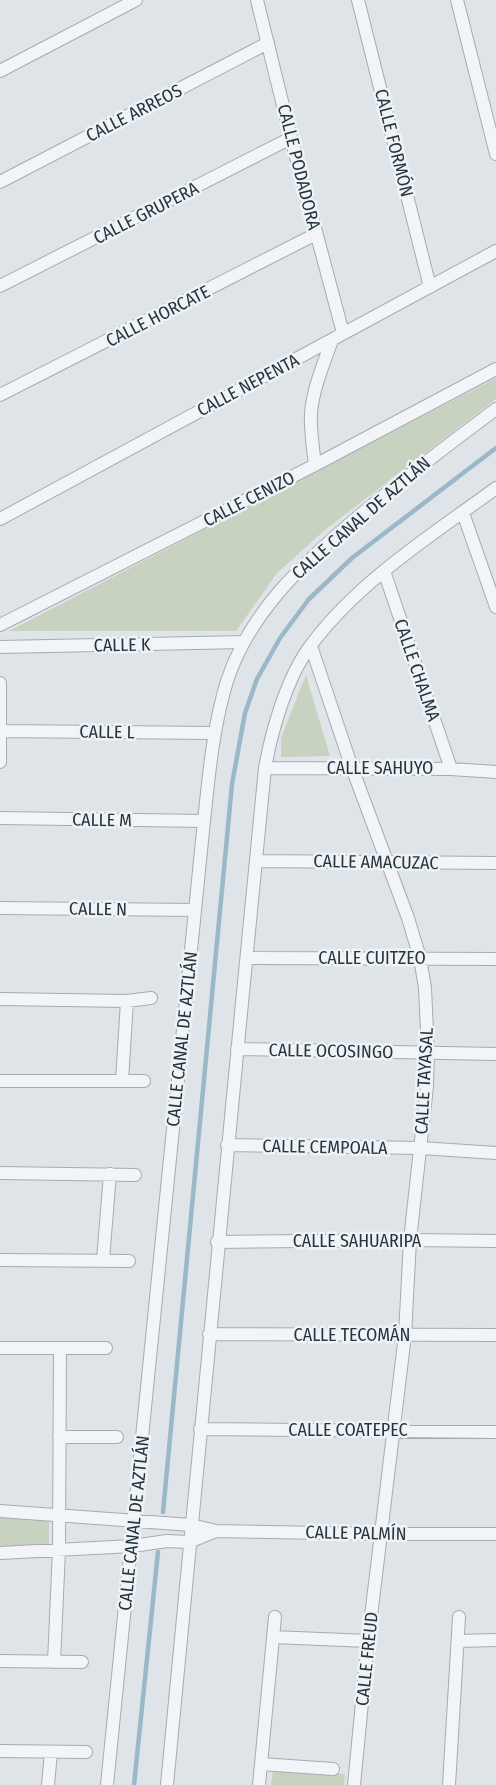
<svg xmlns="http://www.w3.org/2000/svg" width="496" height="1785" font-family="'Fira Sans Condensed',sans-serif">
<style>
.green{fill:#c8d2c0}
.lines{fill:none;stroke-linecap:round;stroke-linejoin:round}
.stream{stroke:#9ab8c8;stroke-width:4.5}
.minor-casing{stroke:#a4acb2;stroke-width:14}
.minor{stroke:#f2f4f7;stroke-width:12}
.labels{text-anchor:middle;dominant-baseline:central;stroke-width:5;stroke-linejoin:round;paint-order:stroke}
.street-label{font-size:18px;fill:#28343f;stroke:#eef3f6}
</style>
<rect width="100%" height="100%" fill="#dfe4e8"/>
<!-- green -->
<path class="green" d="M496 378V399L326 529 277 573 236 631H9Z
M306 675 330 756 281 757V738Z
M0 1516 49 1517V1549H0Z
M273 1770 345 1774 344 1785H271Z"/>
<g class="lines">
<!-- stream -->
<path class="stream" d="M163 1512 232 784 245 713 257 679 280 638 309 599 352 558 496 448
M134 1785 158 1552"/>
<defs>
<path id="minor" d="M257 0 291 138 343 333
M358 0 430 287
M457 0 496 154
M0 71 136 0
M0 182 268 43
M0 286 291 138
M0 395 316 234
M315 465C313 448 310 430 311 413 313 388 324 363 332 340
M463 513 496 607
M0 519 496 251
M384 571 451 769
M0 625 315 465 496 369
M311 646 352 768 408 918 420 958 425 988 428 1053 427 1086 410 1240 405 1335 368 1641 354 1785
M0 647 244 642
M0 683V762
M0 731 214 733
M265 768 451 769 496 772
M0 818 204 821
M256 861 496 863
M0 908 195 910
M248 958 496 959
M0 999 127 1001 151 998
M237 1049 496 1054
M0 1081H144
M122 1081 127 1001
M227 1145 421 1148 496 1153
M0 1173 135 1175
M217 1242 410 1240 496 1241
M0 1260 129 1261
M103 1260 110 1174
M209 1334 496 1335
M0 1348H106
M200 1429 496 1432
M59 1437H117
M0 1511 191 1525 216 1531 381 1534H496
M0 1553 132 1546 167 1541 189 1542 216 1531
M273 1637 368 1641
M458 1641 496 1640
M0 1661 82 1662
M54 1662 59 1550 60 1349
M0 1751 86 1752
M261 1764 333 1769
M48 1785 51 1752
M107 1785 204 821C209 774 213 727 227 681 249 614 300 566 352 522 398 482 447 446 496 409
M167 1785C198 1446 232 1107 265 768 272 729 287 677 311 645 360 580 432 535 496 488
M259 1785 275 1617
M449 1785 459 1617"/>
</defs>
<!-- minor casing -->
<use href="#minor" class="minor-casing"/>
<!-- minor -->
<use href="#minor" class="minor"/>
</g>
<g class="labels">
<!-- street labels -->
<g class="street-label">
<text transform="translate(134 113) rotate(-27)">CALLE ARREOS</text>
<text transform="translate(394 143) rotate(76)">CALLE FORMÓN</text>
<text transform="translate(299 167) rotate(76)">CALLE PODADORA</text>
<text transform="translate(146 213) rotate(-27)">CALLE GRUPERA</text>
<text transform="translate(158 316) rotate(-27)">CALLE HORCATE</text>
<text transform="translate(248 385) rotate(-28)">CALLE NEPENTA</text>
<text transform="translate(249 499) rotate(-27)">CALLE CENIZO</text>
<text transform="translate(361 518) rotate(-41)">CALLE CANAL DE AZTLÁN</text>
<text transform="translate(122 645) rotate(-1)">CALLE K</text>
<text transform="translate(417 670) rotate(71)">CALLE CHALMA</text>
<text transform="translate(107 732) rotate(1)">CALLE L</text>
<text x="380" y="768">CALLE SAHUYO</text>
<text transform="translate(102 820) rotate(1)">CALLE M</text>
<text transform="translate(376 862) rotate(1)">CALLE AMACUZAC</text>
<text transform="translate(98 909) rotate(1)">CALLE N</text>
<text x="372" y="958">CALLE CUITZEO</text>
<text transform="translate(182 1039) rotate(-84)">CALLE CANAL DE AZTLÁN</text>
<text transform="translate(331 1051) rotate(1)">CALLE OCOSINGO</text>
<text transform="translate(424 1081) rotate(-87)">CALLE TAYASAL</text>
<text transform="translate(325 1147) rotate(1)">CALLE CEMPOALA</text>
<text x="357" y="1241">CALLE SAHUARIPA</text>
<text x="352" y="1335">CALLE TECOMÁN</text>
<text x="348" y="1430">CALLE COATEPEC</text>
<text transform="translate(134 1523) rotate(-84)">CALLE CANAL DE AZTLÁN</text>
<text transform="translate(356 1533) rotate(1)">CALLE PALMÍN</text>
<text transform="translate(367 1659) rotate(-84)">CALLE FREUD</text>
</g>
</g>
</svg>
